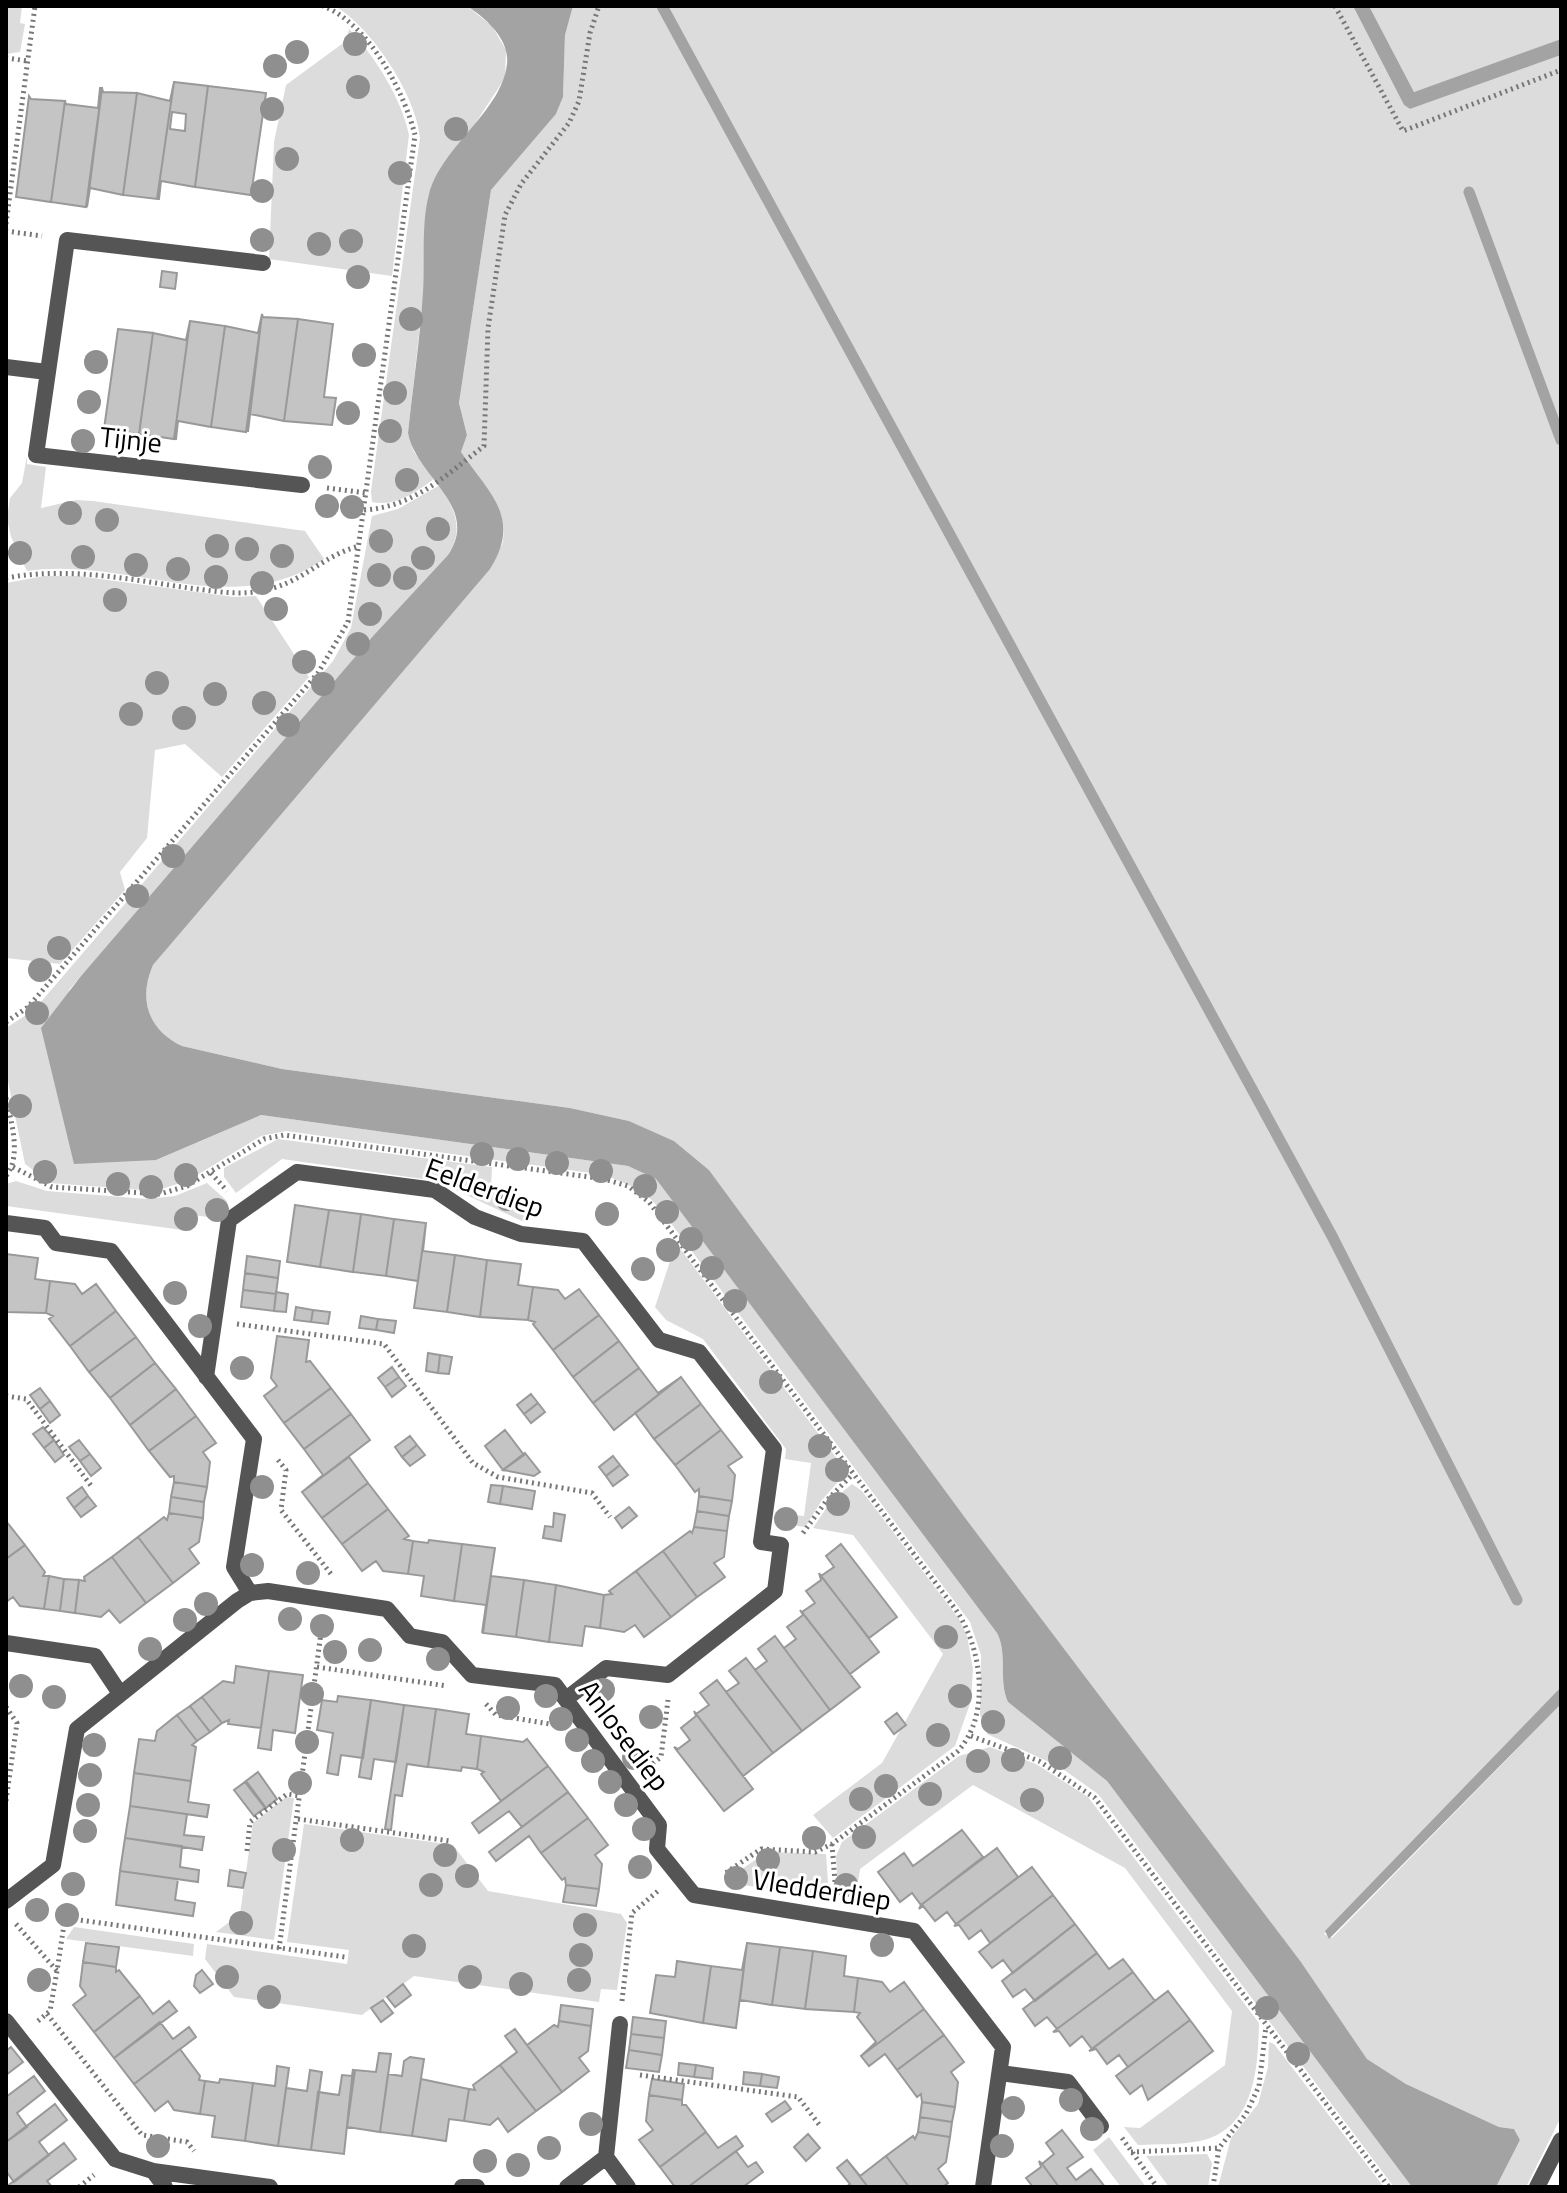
<svg xmlns="http://www.w3.org/2000/svg" width="1567" height="2193" font-family="'Titillium Web',sans-serif">
<style>
.green{fill:#dcdcdc}
.water{fill:#a3a3a3}
.lines{fill:none;stroke-linecap:round;stroke-linejoin:round}
.stream{stroke:#a3a3a3;stroke-width:11}
.building{fill:#c4c4c4;stroke:#999;stroke-width:2;fill-rule:evenodd}
.path{stroke:#777;stroke-width:5;stroke-dasharray:2 4;stroke-linecap:butt}
.street{stroke:#555;stroke-width:16}
.tree{fill:#8f8f8f}
.labels{text-anchor:middle;dominant-baseline:central;stroke-width:6;stroke-linejoin:round;paint-order:stroke}
.street-label{font-size:28px;fill:#000;stroke:#fff}
</style>
<rect width="100%" height="100%" fill="#fff"/>
<!-- green -->
<path class="green" d="M6 6H22L20 23 25 24 20 52 6 54Z
M335 6H467L492 26 506 50 505 78 429 194 423 298 408 433 414 452 434 479C416 492 396 507 372 502L371 491 420 138C416 95 372 28 335 6Z
M573 6H1353L1404 105 1410 109 1561 55V1687L1324 1934 1332 1938 1561 1704V2117L1526 2187H1496L1520 2140 1514 2129 1499 2127 1406 2084 1367 2059 1301 1962 969 1523 709 1170 674 1141 629 1121 570 1108 282 1069 182 1046C148 1030 138 999 153 965L502 545C511 509 481 481 461 452L467 435 459 403 491 190 556 114 563 97 565 35Z
M1369 6H1561V39L1414 92Z
M349 29C374 55 402 99 409 135L392 276 269 259 274 142 286 85 346 41Z
M27 456V464L46 467 41 508 76 500 93 501 305 531 324 559C234 622 127 556 27 571L11 537 7 518 10 498 22 483Z
M440 485C454 509 465 529 448 555L373 636 69 990 156 1160 261 1115 628 1166 656 1179 997 1633C1008 1654 998 1680 1008 1702L1107 1781 1412 2187H1394L1098 1794 1060 1767 987 1734 980 1715 981 1655 970 1622 661 1210 643 1191 605 1175 286 1131 261 1136 189 1180 156 1191 50 1183 25 1164 6 1072V1028L34 1010 333 661 351 628 372 516 398 509Z
M44 576H78L234 597 256 596 309 677 222 777 185 744 155 750 147 838 120 872 125 890 60 964 6 958V583Z
M278 1139 492 1167 491 1187 512 1194 518 1210 526 1211 524 1222 437 1181 282 1159 236 1193 224 1177V1168Z
M16 1181 47 1191 147 1199 175 1196 207 1183 227 1201 224 1219 192 1215 190 1231 6 1206V1184Z
M676 1243 844 1468V1475L822 1500 805 1527 775 1523 777 1513 804 1516 811 1463 785 1459 786 1449 703 1339 666 1320 655 1307Z
M852 1484 862 1491 959 1619 967 1636 973 1669 971 1701 955 1746 833 1838 813 1815 882 1763 943 1654 853 1535 813 1528 831 1501Z
M990 1747 1036 1764 1088 1797 1259 2023C1258 2068 1255 2129 1200 2141 1180 2145 1158 2144 1138 2145L1124 2127 1140 2128 1225 2065 1232 2011 1125 1868 973 1785 860 1869 856 1895 838 1892 836 1856 842 1842 959 1756Z
M286 1797 294 1798 274 1940 216 1932 240 1914 253 1823Z
M304 1824 453 1845 488 1891 621 1914 627 1923 617 1990 601 1989 599 2002 414 1976 362 2015 234 1997 205 1959 207 1944 347 1964 349 1950 287 1942Z
M767 1852 826 1854 829 1897 743 1885 742 1869Z
M74 1927 194 1944 193 1956 66 1939Z
M1269 2042 1274 2044 1384 2187H1218L1231 2138 1258 2104 1268 2067Z
M1109 2137 1146 2187H1121L1093 2150Z
M1207 2154 1212 2163 1208 2187H1169L1146 2156Z"/>
<!-- water -->
<path class="water" d="M467 6H573L565 35 563 97 556 114 491 190 459 403 467 435 461 452C490 494 522 518 490 569L153 965C138 999 148 1030 182 1046L282 1069 570 1108 629 1121 674 1141 709 1170 969 1523 1301 1962 1367 2059 1406 2084 1499 2127 1514 2129 1520 2140 1496 2187H1412L1107 1781 1008 1702C998 1680 1008 1654 997 1633L656 1179 628 1166 261 1115 156 1160 74 1164 41 1028 81 976 373 636 448 555C481 506 416 477 408 433 413 386 420 339 423 292 425 262 421 224 429 194 442 146 502 111 507 64 510 40 486 18 467 6Z
M1353 6H1369L1414 92 1561 39V55L1410 109 1404 105Z
M1561 1687V1704L1329 1939 1325 1931Z"/>
<g class="lines">
<!-- stream -->
<path class="stream" d="M662 6 1332 1236 1517 1600
M1469 192 1561 440"/>
</g>
<!-- building -->
<path class="building" d="M174 82 208 86 195 187 161 181 159 199H157ZM172 112 186 114 185 131 170 129Z
M174 82 157 199 123 195 137 93 170 101Z
M208 86 266 93 251 195 195 187Z
M100 88H102L86 207 51 202 65 101 66 104 98 108Z
M102 88 103 92 137 93 123 195 90 188 87 207Z
M29 96 31 99 65 101 51 202 16 197Z
M162 271 177 273 175 289 160 287Z
M262 314 246 432 211 427 225 326 258 333Z
M262 314 263 317 298 319 284 421 250 414 248 432Z
M298 319 333 324 324 397 336 398 332 425 284 421Z
M190 321 225 326 211 427 178 421 176 439H174Z
M190 321 174 439 139 434 153 333 186 340Z
M118 329 153 333 139 434 104 429Z
M295 1205 329 1210 320 1267 287 1262Z
M329 1210 361 1214 353 1272 320 1267Z
M361 1214 394 1219 386 1276 353 1272Z
M394 1219 426 1223 418 1281 386 1276Z
M426 1223 423 1251 455 1255 447 1312 414 1308Z
M6 1254 38 1258 35 1279 50 1281 46 1313 6 1312Z
M455 1255 487 1260 480 1317 447 1312Z
M247 1256 280 1261 278 1278 245 1273Z
M487 1260 521 1264 518 1285 533 1287 528 1320 480 1317Z
M245 1273 278 1278 276 1294 243 1290Z
M50 1281 75 1284 82 1294 96 1284 116 1311 70 1346 49 1319 53 1316 46 1313Z
M533 1287 558 1290 565 1299 579 1289 599 1315 553 1350 533 1324 535 1322 528 1320Z
M243 1290 276 1294 274 1311 241 1307Z
M276 1292 288 1294 286 1312 274 1311Z
M296 1307 313 1310 311 1322 294 1320Z
M313 1310 330 1312 328 1324 311 1322Z
M116 1311 136 1337 89 1372 70 1346Z
M599 1315 619 1341 573 1377 553 1350Z
M361 1316 378 1319 376 1330 359 1328Z
M378 1319 396 1321 394 1333 376 1330Z
M277 1336 309 1340 306 1362 310 1361 331 1388 284 1423 264 1396 277 1386 271 1378Z
M136 1337 155 1363 110 1398 89 1372Z
M619 1341 639 1368 593 1403 573 1377Z
M428 1353 440 1355 438 1373 426 1371Z
M440 1355 452 1357 449 1374 438 1373Z
M155 1363 176 1389 130 1425 110 1398Z
M392 1367 399 1377 385 1387 378 1378Z
M639 1368 658 1393 681 1377 614 1430 593 1403Z
M399 1377 406 1386 392 1397 385 1387Z
M681 1377 701 1404 654 1439 635 1413Z
M40 1388 50 1401 40 1409 30 1395Z
M331 1388 351 1414 304 1449 284 1423Z
M176 1389 196 1416 149 1451 130 1425Z
M531 1394 538 1403 524 1414 517 1405Z
M50 1401 60 1415 50 1423 40 1409Z
M538 1403 545 1412 531 1423 524 1414Z
M701 1404 721 1430 675 1465 654 1439Z
M351 1414 370 1440 302 1492 323 1475 304 1449Z
M196 1416 216 1443 203 1452 210 1462 207 1487 174 1482V1476L170 1477 149 1451Z
M43 1427 54 1440 44 1448 33 1434Z
M505 1430 524 1455 503 1470 485 1446Z
M721 1430 742 1457 728 1466 735 1475 732 1501 699 1496V1489L695 1492 675 1465Z
M410 1436 417 1445 402 1457 395 1447Z
M54 1440 64 1455 55 1462 44 1448Z
M79 1440 90 1454 80 1461 69 1447Z
M417 1445 425 1455 410 1466 402 1457Z
M525 1453 540 1472 534 1476 503 1470Z
M90 1454 101 1468 91 1476 80 1461Z
M613 1456 620 1465 606 1476 599 1467Z
M349 1457 368 1483 322 1518 302 1492Z
M620 1465 628 1475 613 1486 606 1476Z
M174 1482 207 1487 204 1502 171 1497Z
M368 1483 388 1509 342 1544 322 1518Z
M491 1485 503 1486 500 1504 488 1502Z
M503 1486 535 1491 532 1509 500 1504Z
M82 1487 88 1496 74 1508 67 1498Z
M88 1496 96 1506 81 1517 74 1508Z
M699 1496 732 1501 729 1516 697 1511Z
M171 1497 204 1502 203 1518 169 1513Z
M629 1507 637 1516 622 1528 615 1518Z
M388 1509 409 1536 404 1539 413 1541 408 1574 383 1571 376 1561 362 1571 342 1544Z
M697 1511 729 1516 727 1531 694 1527Z
M169 1513 203 1518 199 1542 189 1549 199 1563 173 1583 138 1537 164 1517 167 1520Z
M554 1513 565 1515 561 1541 543 1538 545 1526 553 1527Z
M6 1521 25 1545 6 1559Z
M694 1527 727 1531 724 1557 714 1563 725 1577 697 1597 663 1551 690 1531 692 1533Z
M138 1537 173 1583 146 1603 112 1557Z
M429 1540 462 1544 454 1601 421 1596 424 1576 408 1574 413 1541 428 1543Z
M462 1544 495 1548 482 1633 486 1605 454 1601Z
M841 1544 897 1617 869 1638 821 1576 834 1567 826 1556Z
M25 1545 45 1572 43 1576H49L44 1609 20 1606 13 1597 6 1602V1559Z
M663 1551 697 1597 671 1617 636 1571Z
M112 1557 146 1603 120 1623 109 1610 101 1617 75 1613 79 1580 85 1581 84 1577Z
M636 1571 671 1617 644 1637 635 1625 624 1632 600 1628 604 1595 612 1594 609 1591Z
M819 1573 879 1652 850 1674 802 1612 815 1603 806 1591 821 1580Z
M49 1576 64 1579 60 1611 44 1609Z
M491 1576 524 1580 516 1637 483 1633Z
M64 1579 79 1580 75 1613 60 1611Z
M524 1580 556 1585 549 1642 516 1637Z
M556 1585 604 1595 600 1628 585 1626 582 1646 549 1642Z
M800 1610 860 1687 830 1710 784 1648 796 1639 787 1627 803 1615Z
M775 1636 830 1710 802 1731 755 1670 767 1661 758 1649Z
M746 1658 802 1731 773 1753 726 1692 739 1683 729 1671Z
M236 1666 269 1671 261 1728 228 1724 229 1720 222 1723 202 1697 223 1681 234 1683Z
M269 1671 303 1675 295 1733 273 1730 271 1750 258 1748Z
M717 1680 773 1753 743 1776 696 1714 709 1705 700 1693Z
M338 1696 371 1700 363 1758 341 1755 338 1775 327 1773 333 1733 317 1730 322 1700 337 1702Z
M202 1697 222 1723 210 1732 190 1706Z
M371 1700 404 1705 396 1762 374 1759 371 1779 359 1777Z
M404 1705 436 1709 428 1767 407 1764 402 1796 395 1795 391 1830 385 1829Z
M190 1706 210 1732 197 1741 177 1715Z
M436 1709 469 1714 466 1734 481 1736 477 1769 462 1767 461 1771 428 1767Z
M694 1711 753 1789 724 1811 674 1747 678 1749 690 1740 681 1728 696 1716Z
M897 1713 906 1725 894 1734 885 1722Z
M177 1715 197 1741 192 1745 196 1747 191 1781 134 1773 139 1739 155 1741 157 1731Z
M481 1736 523 1742 527 1739 548 1766 501 1801 481 1774 484 1772 477 1769Z
M548 1766 568 1792 522 1827 509 1811 479 1833 472 1823Z
M258 1772 277 1799 266 1808 246 1781Z
M134 1773 191 1781 188 1802 209 1805 207 1817 130 1806Z
M245 1782 265 1808 254 1816 234 1790Z
M568 1792 588 1818 541 1853 529 1836 496 1861 489 1852Z
M130 1806 187 1814 184 1835 204 1837 202 1850 125 1838Z
M588 1818 608 1845 595 1855 602 1864 599 1889 566 1885 565 1878 562 1880 541 1853Z
M962 1830 983 1857 921 1905 912 1893 900 1902 878 1872 904 1853 913 1866Z
M125 1838 182 1846 180 1867 199 1870 198 1882 120 1871Z
M997 1848 1018 1877 956 1924 947 1912 935 1921 923 1906 919 1909 921 1905Z
M1032 1867 1053 1895 990 1943 981 1930 969 1939 959 1925 954 1926Z
M230 1870 246 1873 243 1888 228 1886Z
M120 1871 178 1879 175 1900 195 1903 193 1916 116 1905Z
M566 1885 599 1889 596 1906 563 1902Z
M1053 1895 1075 1924 1013 1973 1003 1960 992 1968 979 1952Z
M1075 1924 1097 1953 1035 2001 1025 1989 1013 1997 1002 1981Z
M86 1943 119 1947 116 1967 83 1962Z
M747 1943 780 1947 772 2005 740 2000Z
M747 1943 736 2028 703 2023 711 1966 742 1970Z
M780 1947 813 1951 805 2009 772 2005Z
M813 1951 846 1956 844 1976 858 1978 854 2012 805 2009Z
M1097 1953 1109 1969 1123 1959 1133 1972 1057 2029 1047 2017 1035 2026 1023 2009Z
M677 1961 711 1966 703 2023 650 2013 656 1975 675 1977Z
M83 1962 116 1967V1972L119 1970 140 1996 94 2032 73 2005 86 1995 80 1986Z
M202 1970 213 1984 200 1993 194 1986 196 1975Z
M1133 1972 1155 2001 1092 2049 1082 2036 1070 2046 1059 2031 1053 2032Z
M858 1978 882 1982 890 1992 904 1982 924 2009 861 2056 876 2042 857 2017 860 2013 854 2012Z
M403 1984 411 1995 395 2007 387 1997Z
M1168 1991 1190 2020 1128 2067 1119 2055 1107 2064 1096 2049 1089 2051Z
M140 1996 153 2014 169 2001 177 2011 114 2058 94 2032Z
M383 2000 393 2013 381 2022 371 2008Z
M561 2005 593 2009 591 2026 559 2021Z
M924 2009 944 2035 897 2070 885 2054 869 2066 861 2056Z
M633 2017 666 2021 664 2038 631 2034Z
M1190 2020 1213 2051 1148 2100 1142 2085 1130 2094 1116 2076Z
M559 2021 591 2026 588 2051 579 2058 589 2071 562 2092 515 2029 527 2045 554 2025 558 2027Z
M160 2022 173 2039 189 2027 196 2037 134 2084 114 2058Z
M515 2029 562 2092 536 2111 500 2065 517 2052 505 2036Z
M631 2034 664 2038 662 2055 629 2050Z
M944 2035 964 2062 951 2072 958 2082 955 2107 922 2102 921 2094 917 2097 897 2070Z
M11 2047 23 2062 6 2075V2051Z
M180 2049 200 2076 199 2080 205 2081 200 2114 174 2110 168 2101 155 2111 134 2084Z
M629 2050 662 2055 659 2072 626 2068Z
M379 2053 391 2054 380 2132 347 2127 355 2070 376 2072Z
M410 2057 424 2059 412 2136 380 2132 388 2074 402 2076 404 2061Z
M679 2063 696 2065 694 2077 678 2075Z
M500 2065 536 2111 508 2132 498 2118 490 2125 464 2121 469 2089 475 2090 473 2085Z
M696 2065 713 2068 712 2079 694 2077Z
M277 2066 289 2068 278 2146 245 2141 253 2083 275 2086Z
M353 2069 344 2154 311 2150 318 2092 339 2095 342 2075 352 2076Z
M310 2070 322 2072 311 2150 278 2146 286 2088 307 2091Z
M744 2072 762 2074 760 2086 743 2084Z
M762 2074 779 2077 777 2088 760 2086Z
M34 2076 45 2091 17 2113 27 2127 6 2142V2097Z
M220 2079 253 2083 245 2141 212 2137 215 2116 200 2114 205 2081 219 2083Z
M421 2079 469 2089 464 2121 449 2119 446 2141 412 2136Z
M652 2079 684 2084 682 2100 649 2095Z
M649 2095 682 2100V2105H686L706 2132 660 2167 639 2140 653 2130 646 2121Z
M785 2101 791 2109 772 2122 766 2114Z
M922 2102 955 2107 952 2122 920 2117Z
M55 2104 67 2120 39 2142 49 2155 14 2182 6 2171V2142Z
M920 2117 952 2122 950 2137 918 2132Z
M1062 2130 1083 2157 1067 2168 1076 2180 1091 2169 1105 2187H1059L1042 2164 1054 2154 1046 2143Z
M706 2132 718 2148 736 2136 743 2146 688 2187H675L660 2167Z
M918 2132 950 2137 946 2162 938 2169 948 2183 943 2187H909L886 2156 913 2136 915 2139Z
M808 2134 820 2148 806 2161 794 2147Z
M64 2143 76 2159 47 2181 52 2187H6Z
M736 2151 748 2167 756 2162 763 2172 743 2187H688Z
M886 2156 909 2187H868L847 2160 860 2176Z
M847 2160 868 2187H846L850 2184 837 2168Z
M1039 2161 1042 2164 1059 2187H1033L1026 2178 1041 2167Z"/>
<g class="lines">
<!-- path -->
<path class="path" d="M1335 6 1403 131 1561 70
M6 58 28 61
M6 224 35 6
M6 231 42 236
M327 488 366 493
M364 510C414 507 446 475 484 446L488 328 505 215 521 184 569 123 579 101 590 33 599 6
M6 578C66 567 123 578 182 587 206 590 231 595 255 592 302 586 321 555 360 546
M6 1022 28 1007 318 673 348 622 415 135C404 91 368 23 323 6
M6 1098C11 1121 22 1156 6 1176
M13 1167 52 1187 160 1194 187 1186 264 1139 284 1135 604 1179 628 1186 649 1202 956 1610C982 1648 991 1715 958 1751L832 1844 815 1852 761 1849 724 1874
M211 1173 227 1191
M237 1324 384 1344 473 1463 498 1477 592 1493 610 1517
M6 1396 26 1399 92 1487
M278 1460 286 1470 281 1510 331 1574
M803 1533 827 1500 853 1474
M317 1667 447 1686
M486 1704 496 1715 550 1724
M6 1707 17 1723 6 1801
M971 1736 1039 1761 1095 1798 1389 2187
M648 1767 661 1757 668 1700
M298 1819 450 1841
M832 1844 836 1895
M247 1851 250 1822 287 1794 301 1796
M16 1924 57 1971 65 1918 345 1957
M279 1949 322 1625
M622 2001 632 1913 658 1891
M47 2014 142 2135 187 2142 194 2151
M38 2021 50 2011 57 1971
M640 2075 798 2097 821 2127
M1122 2138 1157 2187
M1131 2152 1219 2148
M79 2187 94 2175
M1213 2187 1219 2148 1246 2114 1259 2086 1266 2026"/>
<!-- street -->
<path class="street" d="M263 263 67 240 36 455 302 485
M6 367 47 372
M6 1223 45 1228 56 1243 111 1251 254 1439 234 1567 250 1593
M206 1377 229 1220 297 1172 435 1190 475 1217 521 1234 583 1241 659 1340 699 1352 774 1449 761 1542 781 1545 775 1591 668 1675 606 1668 566 1699
M6 1643 95 1656 119 1692
M6 1901 53 1865 77 1729 237 1601 250 1593 268 1591 387 1609 410 1636 442 1642 472 1675 555 1685 659 1825 657 1849 694 1895 914 1931 1003 2047 983 2187
M6 2021 115 2159 153 2171 270 2187
M1000 2073 1068 2082 1101 2126
M606 2157 628 2187
M153 2171 165 2187
M462 2187H477
M567 2187 606 2157 620 2024
M1537 2187 1561 2140"/>
</g>
<!-- trees -->
<g class="tree">
<circle cx="355" cy="44" r="12"/>
<circle cx="297" cy="52" r="12"/>
<circle cx="275" cy="66" r="12"/>
<circle cx="358" cy="87" r="12"/>
<circle cx="272" cy="109" r="12"/>
<circle cx="456" cy="129" r="12"/>
<circle cx="287" cy="159" r="12"/>
<circle cx="400" cy="173" r="12"/>
<circle cx="262" cy="191" r="12"/>
<circle cx="262" cy="240" r="12"/>
<circle cx="351" cy="241" r="12"/>
<circle cx="319" cy="244" r="12"/>
<circle cx="358" cy="277" r="12"/>
<circle cx="411" cy="319" r="12"/>
<circle cx="364" cy="355" r="12"/>
<circle cx="96" cy="362" r="12"/>
<circle cx="395" cy="393" r="12"/>
<circle cx="89" cy="402" r="12"/>
<circle cx="348" cy="413" r="12"/>
<circle cx="390" cy="431" r="12"/>
<circle cx="83" cy="441" r="12"/>
<circle cx="320" cy="467" r="12"/>
<circle cx="407" cy="480" r="12"/>
<circle cx="327" cy="506" r="12"/>
<circle cx="352" cy="507" r="12"/>
<circle cx="70" cy="513" r="12"/>
<circle cx="107" cy="520" r="12"/>
<circle cx="438" cy="529" r="12"/>
<circle cx="381" cy="541" r="12"/>
<circle cx="217" cy="546" r="12"/>
<circle cx="247" cy="549" r="12"/>
<circle cx="20" cy="553" r="12"/>
<circle cx="282" cy="556" r="12"/>
<circle cx="83" cy="557" r="12"/>
<circle cx="423" cy="558" r="12"/>
<circle cx="136" cy="565" r="12"/>
<circle cx="178" cy="569" r="12"/>
<circle cx="379" cy="575" r="12"/>
<circle cx="216" cy="577" r="12"/>
<circle cx="405" cy="578" r="12"/>
<circle cx="262" cy="583" r="12"/>
<circle cx="115" cy="600" r="12"/>
<circle cx="276" cy="609" r="12"/>
<circle cx="370" cy="614" r="12"/>
<circle cx="358" cy="644" r="12"/>
<circle cx="304" cy="662" r="12"/>
<circle cx="157" cy="683" r="12"/>
<circle cx="323" cy="684" r="12"/>
<circle cx="215" cy="694" r="12"/>
<circle cx="264" cy="703" r="12"/>
<circle cx="131" cy="714" r="12"/>
<circle cx="184" cy="718" r="12"/>
<circle cx="288" cy="725" r="12"/>
<circle cx="173" cy="856" r="12"/>
<circle cx="137" cy="896" r="12"/>
<circle cx="59" cy="948" r="12"/>
<circle cx="40" cy="970" r="12"/>
<circle cx="37" cy="1013" r="12"/>
<circle cx="20" cy="1106" r="12"/>
<circle cx="482" cy="1154" r="12"/>
<circle cx="518" cy="1159" r="12"/>
<circle cx="557" cy="1163" r="12"/>
<circle cx="601" cy="1171" r="12"/>
<circle cx="45" cy="1172" r="12"/>
<circle cx="186" cy="1175" r="12"/>
<circle cx="118" cy="1184" r="12"/>
<circle cx="645" cy="1186" r="12"/>
<circle cx="151" cy="1187" r="12"/>
<circle cx="507" cy="1199" r="12"/>
<circle cx="217" cy="1210" r="12"/>
<circle cx="667" cy="1212" r="12"/>
<circle cx="607" cy="1214" r="12"/>
<circle cx="186" cy="1219" r="12"/>
<circle cx="691" cy="1239" r="12"/>
<circle cx="668" cy="1250" r="12"/>
<circle cx="712" cy="1268" r="12"/>
<circle cx="643" cy="1269" r="12"/>
<circle cx="175" cy="1293" r="12"/>
<circle cx="735" cy="1301" r="12"/>
<circle cx="200" cy="1326" r="12"/>
<circle cx="242" cy="1368" r="12"/>
<circle cx="771" cy="1382" r="12"/>
<circle cx="820" cy="1446" r="12"/>
<circle cx="837" cy="1470" r="12"/>
<circle cx="262" cy="1487" r="12"/>
<circle cx="838" cy="1504" r="12"/>
<circle cx="786" cy="1519" r="12"/>
<circle cx="252" cy="1565" r="12"/>
<circle cx="308" cy="1573" r="12"/>
<circle cx="206" cy="1604" r="12"/>
<circle cx="290" cy="1619" r="12"/>
<circle cx="185" cy="1620" r="12"/>
<circle cx="322" cy="1626" r="12"/>
<circle cx="946" cy="1637" r="12"/>
<circle cx="150" cy="1649" r="12"/>
<circle cx="370" cy="1650" r="12"/>
<circle cx="335" cy="1652" r="12"/>
<circle cx="438" cy="1659" r="12"/>
<circle cx="21" cy="1686" r="12"/>
<circle cx="603" cy="1690" r="12"/>
<circle cx="312" cy="1694" r="12"/>
<circle cx="546" cy="1696" r="12"/>
<circle cx="960" cy="1696" r="12"/>
<circle cx="54" cy="1697" r="12"/>
<circle cx="508" cy="1708" r="12"/>
<circle cx="651" cy="1717" r="12"/>
<circle cx="561" cy="1719" r="12"/>
<circle cx="993" cy="1722" r="12"/>
<circle cx="938" cy="1735" r="12"/>
<circle cx="577" cy="1740" r="12"/>
<circle cx="307" cy="1742" r="12"/>
<circle cx="94" cy="1745" r="12"/>
<circle cx="634" cy="1758" r="12"/>
<circle cx="1060" cy="1758" r="12"/>
<circle cx="1013" cy="1760" r="12"/>
<circle cx="593" cy="1761" r="12"/>
<circle cx="978" cy="1761" r="12"/>
<circle cx="90" cy="1775" r="12"/>
<circle cx="610" cy="1782" r="12"/>
<circle cx="300" cy="1783" r="12"/>
<circle cx="886" cy="1786" r="12"/>
<circle cx="930" cy="1794" r="12"/>
<circle cx="861" cy="1799" r="12"/>
<circle cx="1032" cy="1800" r="12"/>
<circle cx="88" cy="1805" r="12"/>
<circle cx="626" cy="1805" r="12"/>
<circle cx="644" cy="1829" r="12"/>
<circle cx="85" cy="1831" r="12"/>
<circle cx="864" cy="1837" r="12"/>
<circle cx="814" cy="1838" r="12"/>
<circle cx="352" cy="1840" r="12"/>
<circle cx="284" cy="1850" r="12"/>
<circle cx="445" cy="1855" r="12"/>
<circle cx="768" cy="1860" r="12"/>
<circle cx="640" cy="1867" r="12"/>
<circle cx="467" cy="1876" r="12"/>
<circle cx="736" cy="1878" r="12"/>
<circle cx="73" cy="1884" r="12"/>
<circle cx="431" cy="1885" r="12"/>
<circle cx="846" cy="1885" r="12"/>
<circle cx="37" cy="1910" r="12"/>
<circle cx="67" cy="1915" r="12"/>
<circle cx="241" cy="1923" r="12"/>
<circle cx="585" cy="1925" r="12"/>
<circle cx="882" cy="1945" r="12"/>
<circle cx="414" cy="1946" r="12"/>
<circle cx="581" cy="1955" r="12"/>
<circle cx="227" cy="1977" r="12"/>
<circle cx="470" cy="1977" r="12"/>
<circle cx="39" cy="1980" r="12"/>
<circle cx="579" cy="1980" r="12"/>
<circle cx="521" cy="1984" r="12"/>
<circle cx="269" cy="1997" r="12"/>
<circle cx="1267" cy="2008" r="12"/>
<circle cx="1298" cy="2054" r="12"/>
<circle cx="1071" cy="2100" r="12"/>
<circle cx="1013" cy="2108" r="12"/>
<circle cx="591" cy="2124" r="12"/>
<circle cx="1092" cy="2129" r="12"/>
<circle cx="158" cy="2146" r="12"/>
<circle cx="1002" cy="2146" r="12"/>
<circle cx="549" cy="2148" r="12"/>
<circle cx="485" cy="2161" r="12"/>
<circle cx="518" cy="2165" r="12"/>
</g>
<g class="labels">
<!-- street labels -->
<g class="street-label">
<text transform="translate(131 439) rotate(6)">Tijnje</text>
<text transform="translate(485 1187) rotate(20)">Eelderdiep</text>
<text transform="translate(625 1735) rotate(53)">Anlosediep</text>
<text transform="translate(822 1889) rotate(9)">Vledderdiep</text>
</g>
</g>
<!-- border -->
<rect width="1567" height="2193" fill="none" stroke="#000000" stroke-width="16"/>
</svg>
